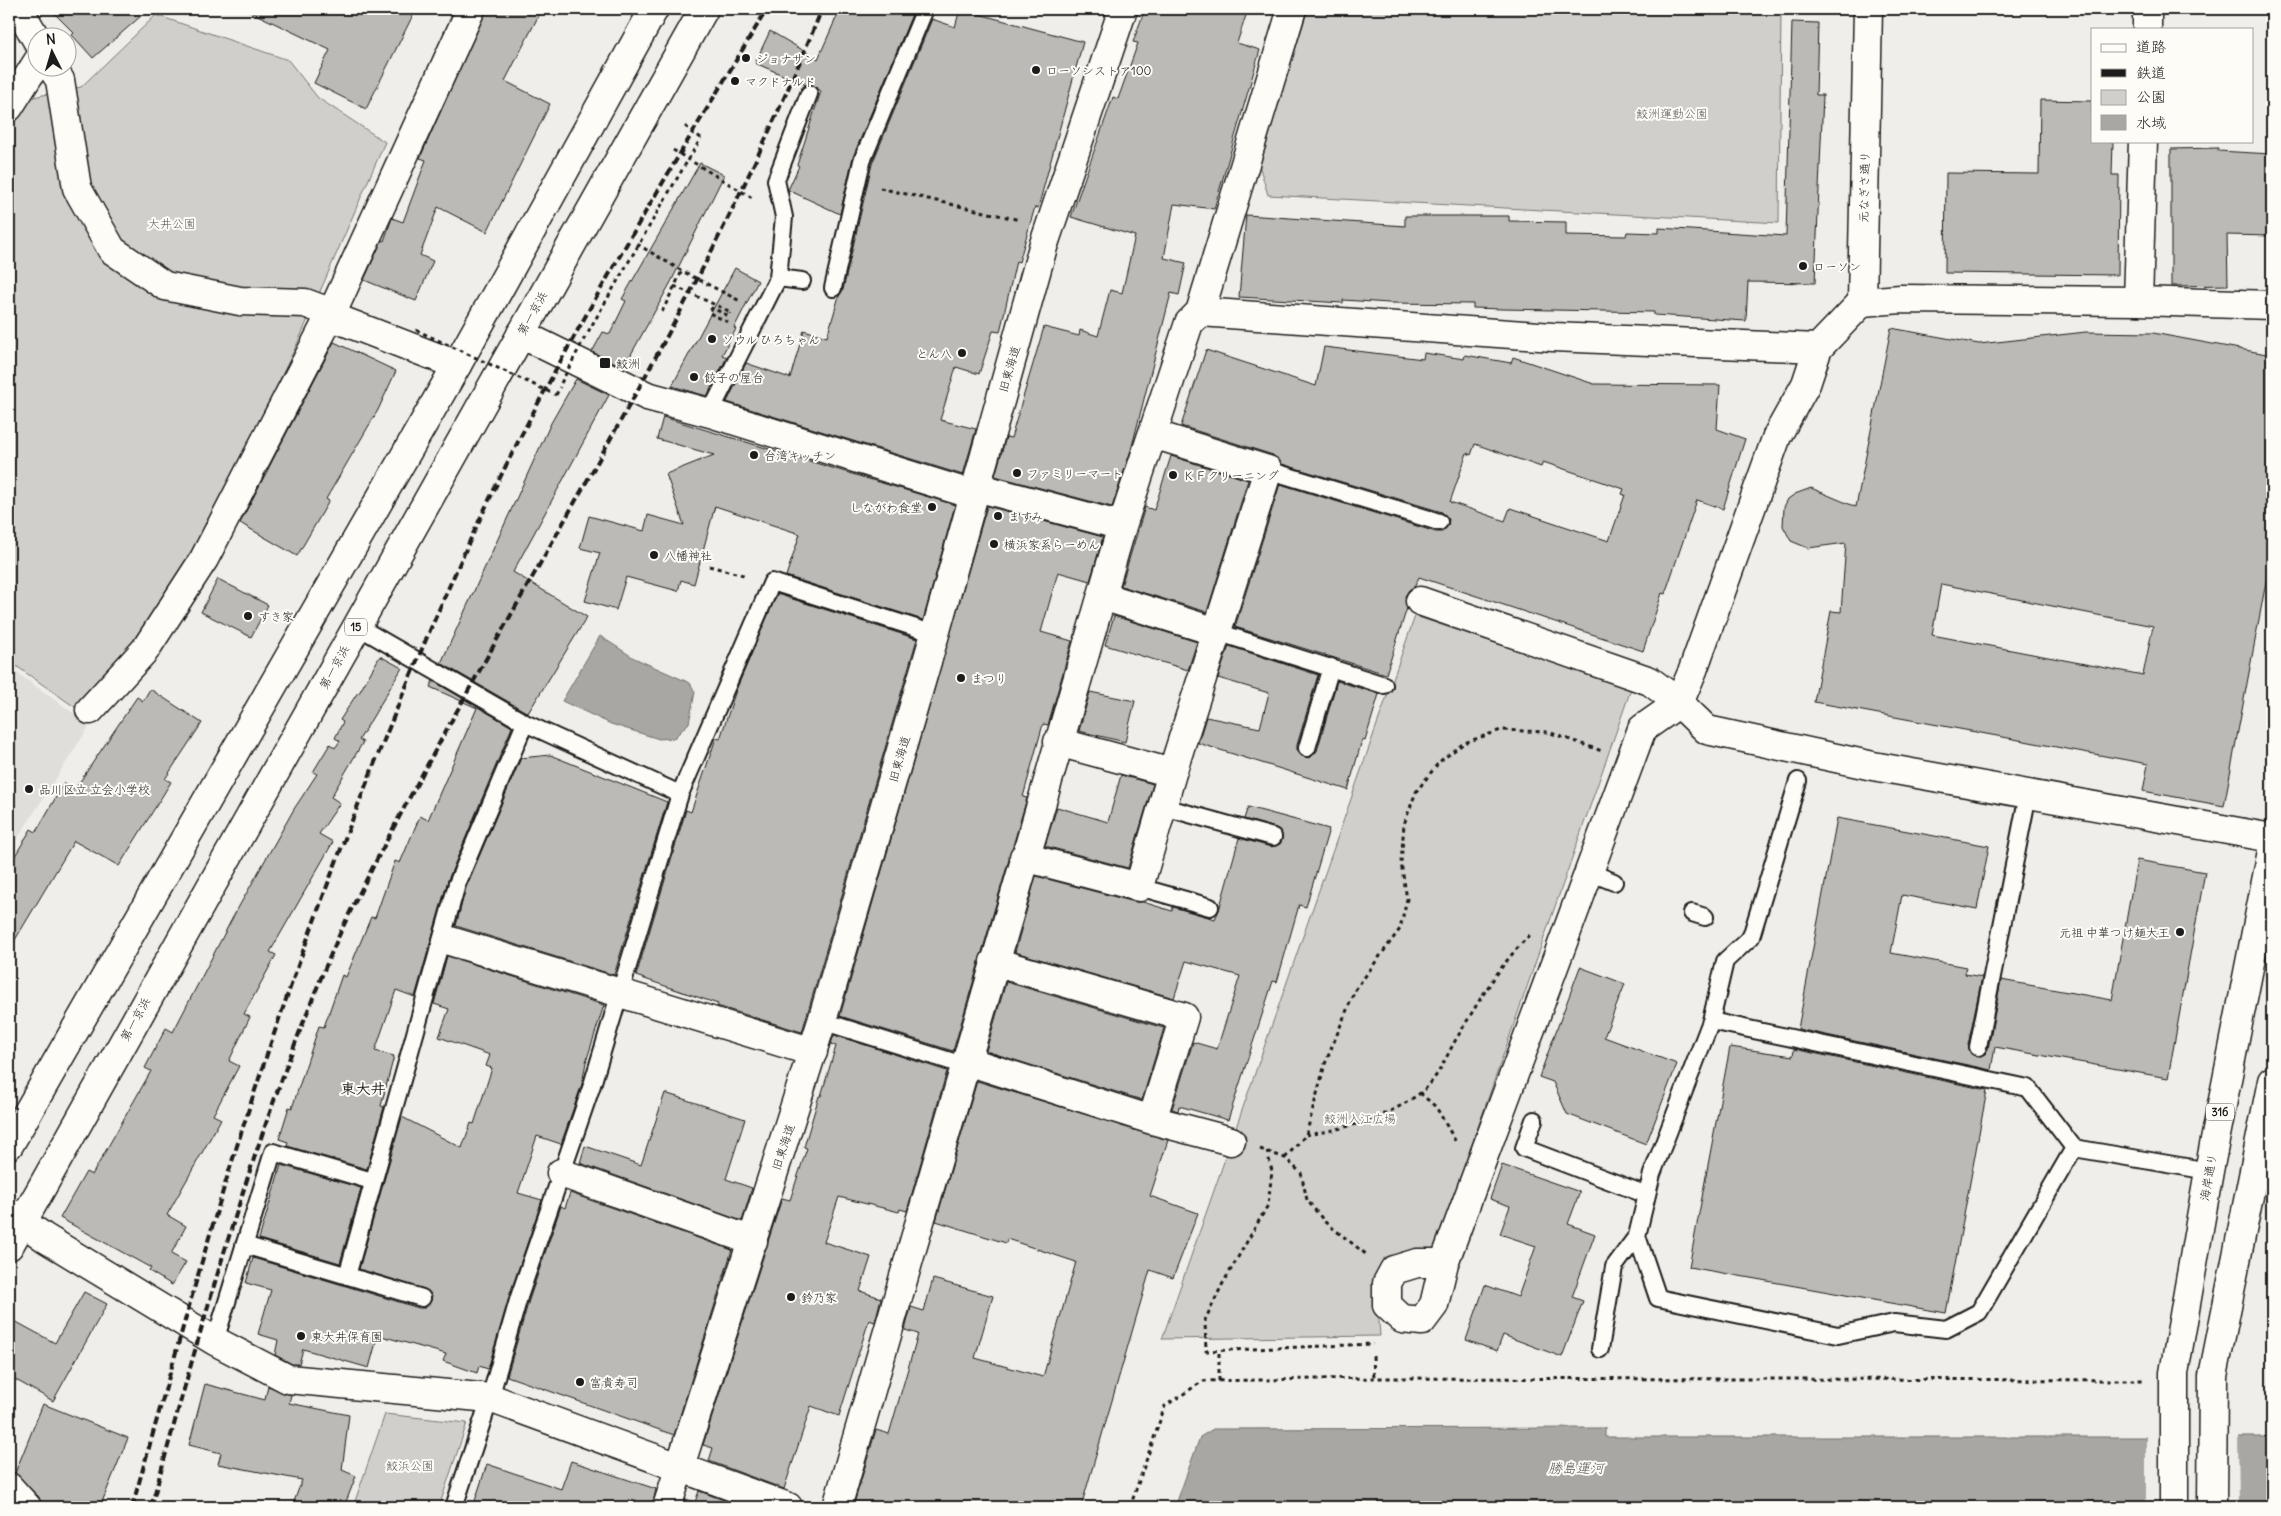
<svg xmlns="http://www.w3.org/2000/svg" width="2281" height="1516" font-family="Delius,'Klee One',sans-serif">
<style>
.built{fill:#e0deda}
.green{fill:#d0cfcc;stroke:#767674}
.water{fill:#a8a7a3;stroke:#706f6d}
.pier{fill:#f0eeea}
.building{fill:#bbbab6;stroke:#1c1c1c;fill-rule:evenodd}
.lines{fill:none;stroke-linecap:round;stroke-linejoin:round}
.service-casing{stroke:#1c1c1c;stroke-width:20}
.minor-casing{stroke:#1c1c1c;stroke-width:31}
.tertiary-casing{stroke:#1c1c1c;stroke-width:31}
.primary-casing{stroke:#1c1c1c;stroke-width:31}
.trunk-casing{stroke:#1c1c1c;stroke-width:31}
.path{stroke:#1c1c1c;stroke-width:3;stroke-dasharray:4 4;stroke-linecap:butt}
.service{stroke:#fdfcf7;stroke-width:16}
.minor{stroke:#fdfcf7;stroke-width:28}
.tertiary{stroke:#fdfcf7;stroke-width:28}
.primary{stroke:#fdfcf7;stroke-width:28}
.trunk{stroke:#fdfcf7;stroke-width:28}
.rail{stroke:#1c1c1c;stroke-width:4;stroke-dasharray:8 4;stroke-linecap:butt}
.path-bridge{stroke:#1c1c1c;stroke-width:3;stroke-dasharray:4 4;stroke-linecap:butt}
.poi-dot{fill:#1c1c1c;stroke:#fdfcf7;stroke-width:2}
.labels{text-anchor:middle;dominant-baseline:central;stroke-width:4;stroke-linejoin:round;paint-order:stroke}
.shield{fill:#fdfcf7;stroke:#605f5e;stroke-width:1}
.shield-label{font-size:11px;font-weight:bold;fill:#1c1c1c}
.poi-label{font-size:12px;fill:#1c1c1c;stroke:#fdfcf7;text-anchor:start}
.park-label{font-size:12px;fill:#5b5b5a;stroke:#fdfcf7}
.street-label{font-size:12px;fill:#1c1c1c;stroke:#fdfcf7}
.water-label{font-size:14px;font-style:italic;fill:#5b5b59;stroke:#fdfcf7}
.quarter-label{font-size:15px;font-weight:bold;fill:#1c1c1c;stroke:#fdfcf7}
</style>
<rect width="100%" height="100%" fill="#f0eeea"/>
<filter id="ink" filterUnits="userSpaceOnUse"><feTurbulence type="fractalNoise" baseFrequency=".02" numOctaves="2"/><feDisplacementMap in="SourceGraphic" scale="10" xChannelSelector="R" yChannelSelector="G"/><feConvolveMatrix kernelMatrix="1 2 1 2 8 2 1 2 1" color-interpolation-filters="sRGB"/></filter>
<g filter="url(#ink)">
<!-- built -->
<path class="built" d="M9 667 90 725 9 852Z"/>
<!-- green -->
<path class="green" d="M1308 9H1781L1779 223 1268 195 1259 165Z
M156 15 288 60 318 98 385 142 298 342 196 555 136 645 79 710 9 661V124L24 99 81 87Z
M1415 616 1631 689 1434 1253 1377 1292 1380 1336 1162 1339Z
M385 1414 467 1423 439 1507H353Z"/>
<!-- water -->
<path class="water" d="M600 636 634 658 690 683 695 692 689 723 674 738 659 739 611 724 562 701Z
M1605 1428V1437H2272V1507H1175L1200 1437 1213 1429Z"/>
<!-- pier -->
<path class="pier" d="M2146 1434H2238L2239 1507H2146Z"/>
<!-- building -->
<path class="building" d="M50 9H149L93 58 72 35 74 33Z
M245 9H416L366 109 314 83 330 50Z
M486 9H542L505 81 550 104 487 232 438 207 420 255 433 261 416 301 364 280 382 240 384 241 392 218 403 222 426 160 420 158Z
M840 9H903L913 12 853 157 840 214 788 190 799 166 797 165 821 91 813 85H806L755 63 770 31 818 59Z
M960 9 1083 42 1038 208 1035 207 1019 262 1016 261 1000 332 993 331 979 374 956 367 940 420 976 429 963 475 727 402 746 363 790 378 804 330 827 337 839 296 843 290 872 164 932 19 955 27Z
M1145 9H1248L1237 43 1260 50 1214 209 1174 204 1164 258 1186 263 1179 295 1171 293 1131 450 1112 507 995 476 1006 437 1011 438 1044 327 1079 336 1080 330 1098 336 1110 290 1122 293 1135 236 1071 217 1113 97 1118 99 1138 43 1133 42Z
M1792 22 1818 23 1816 95H1823L1815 283 1748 282 1746 321 1654 315V312L1503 309 1473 308V304L1389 303 1343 300V303L1239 297 1246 215 1405 226V216H1509V221L1566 222V235L1626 236 1627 232 1659 233V228L1786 236Z
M2040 100 2092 101V141H2113L2112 175H2119L2118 275 1945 273 1946 173 2039 174Z
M2218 148V151L2272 154V236L2227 235 2228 285 2171 286V149Z
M700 163 724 175 671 282 624 367 592 352 603 332 610 334 626 301 622 299Z
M735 268 758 281 734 328 736 329 722 355 727 357 707 396 672 386Z
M1891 328 1979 344 2086 332 2153 333 2272 355V550L2224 806 2143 791 2148 764 1814 702 1831 611 1841 612 1846 543 1808 548 1791 541 1783 526 1784 507 1788 499 1795 494 1811 488 1856 507ZM1941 584 2153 626 2143 675 1932 635Z
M334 342 396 371 378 410 326 499 329 501 297 556 240 523Z
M1324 347 1423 359 1424 353 1464 359 1465 355 1511 363 1513 357 1594 384 1720 385 1717 429 1745 439 1723 509 1697 500 1665 594 1662 593 1643 651 1419 577 1415 586 1409 590 1405 596 1407 608 1386 674 1235 627 1280 484 1436 532H1442L1448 525 1449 519 1442 512 1282 464 1273 455 1181 426 1206 350 1316 386ZM1475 444 1541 467 1543 462 1624 489 1622 494 1625 495 1609 541 1510 508 1505 521 1450 502 1467 453 1471 455Z
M576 379 609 395 513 572 587 617 528 713 441 663 551 423Z
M663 417 955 505 923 620 786 576 800 534 715 506 694 584 681 580 678 591 626 577 616 610 585 601 600 553 580 548 589 516 644 531 648 515 684 525 666 474 714 455 657 439Z
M1171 456 1248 480 1207 612 1121 586 1145 507 1154 510Z
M987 506 1103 537 1090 581 1058 572 1041 632 1072 641 1048 725 1043 724 1023 797 1027 798 953 1051 840 1016Z
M218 579 268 605 251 637 201 612Z
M777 594 917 639 802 1032 717 1006 718 1004 636 976 686 810 691 812 716 738 720 739 736 690Z
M1114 616 1197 642 1188 670 1105 645Z
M1229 646 1318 675 1297 745V751L1304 757 1310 758 1317 751 1337 681 1379 694 1365 741 1362 740 1348 790 1198 743 1206 717 1260 728 1269 693 1218 678Z
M380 656 402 668 359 740 363 742 331 797 340 803 319 834 333 842 270 952 276 955 244 1014 250 1017 229 1061 239 1066 213 1115 221 1119 167 1215 186 1226 171 1254 186 1262 172 1285 149 1271 151 1268 60 1218 86 1172 92 1175 151 1071 145 1068 166 1028 173 1032 233 917 294 809 317 774 313 772 330 744 335 748 340 741 335 738 343 722 340 720 358 692 359 693Z
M433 681 512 727 448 880 415 997 396 990 375 1051 394 1056 381 1106 384 1107 367 1169 287 1146 288 1142 279 1139 289 1107 292 1108 319 1026 324 1027 342 975 346 977 371 917 375 918 395 861 400 863 420 816 428 820 477 708 430 687Z
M150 689 202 723 165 779 171 782 119 866 74 841 9 950V866L31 829 36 832 64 783 75 789 137 697 143 701Z
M1090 692 1135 701 1125 742 1079 731Z
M550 755 667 802 614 975 456 926 466 887 521 758Z
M1121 775 1153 784 1128 868 1045 846 1057 807 1108 822Z
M1248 807 1329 829 1306 907 1299 905 1277 982 1273 981 1228 1120 1179 1106 1178 1111 1172 1109 1193 1042 1217 1049 1240 976 1186 961 1174 998 1015 952 1036 876 1135 902H1143L1172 911 1173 907 1215 919 1219 910 1239 838 1271 847 1280 844 1282 840V834L1276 828 1244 819Z
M1837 818 1989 846 1977 909 1902 895 1891 953 1966 967 1965 974 1982 977 1968 1045 1971 1054 1977 1057 1985 1054 1988 1049 2001 980 2112 1000 2137 860 2205 872 2168 1078 1995 1047 1991 1070 1798 1029Z
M447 956 604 1005 586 1062 582 1084 561 1144 537 1136 518 1193 542 1200 510 1294 488 1369 479 1366 477 1373 443 1361 446 1354 378 1335 369 1368 303 1349 299 1364H292L275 1355 278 1340 258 1334 271 1290 246 1283 253 1258 419 1308H425L431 1301 432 1295 425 1289 359 1269 402 1117 462 1148 471 1123 474 1124 492 1068 486 1066 490 1055 439 1037 449 1009 434 1004Z
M1580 967 1625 984 1604 1037 1677 1064 1646 1144 1567 1114 1553 1082 1539 1077Z
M1006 982 1164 1028 1142 1100 986 1051Z
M834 1035 947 1071 907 1211 900 1209 899 1212 839 1197 824 1242 871 1257 860 1291 881 1298 875 1322 869 1320 839 1416 811 1406 784 1489 709 1461 713 1448 703 1445 782 1198 790 1200 807 1148 804 1147 819 1096H821L836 1046 831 1044Z
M1730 1047 1793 1056 1794 1049 1987 1090 1946 1313 1689 1267Z
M977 1081 1168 1140 1150 1196 1198 1213 1173 1278 1150 1270 1081 1507H853L876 1430 889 1434 918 1334 905 1330 911 1307 924 1311 933 1279 993 1296 975 1358 1043 1377 1076 1262 1007 1239 1006 1243 936 1221Z
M665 1093 745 1119 726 1179 752 1188 742 1221 580 1163 585 1146 641 1165Z
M281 1165 361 1188 340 1263 259 1239Z
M1502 1165 1580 1192 1568 1224 1595 1234 1572 1297 1583 1301 1562 1357 1503 1335 1497 1351 1466 1340 1485 1285 1518 1297 1536 1246 1500 1234 1510 1206 1490 1199Z
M570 1193 732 1250 674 1435 507 1376 529 1300 561 1206 565 1208Z
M84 1292 107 1304 53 1401 9 1376V1318L55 1343Z
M205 1384 265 1400 268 1386 291 1395 289 1403 349 1415 342 1470 356 1476 344 1507H292L302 1480 218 1464 221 1453 189 1445Z
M43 1404 128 1438 100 1507H42L39 1497 15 1473Z
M571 1461 656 1489 652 1507H473L487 1464 561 1489Z
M699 1491 743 1507H683L686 1499 695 1502Z"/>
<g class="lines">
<defs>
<path id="service" d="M778 278 802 281
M833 288 862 161 925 9
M710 413 778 278 784 217 776 180 809 94
M1268 470 1439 522
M357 626 525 723
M1217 632 1384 685
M1307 748 1331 667
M1164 807 1273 837
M1589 872 1614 882
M1139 887 1210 907
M1692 913 1705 917
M822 1021 966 1066
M1711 1021 1725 961 1751 937 1798 781
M1978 1047 2028 794
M1534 1120 1524 1148 1647 1195
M2074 1148 1979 1312 1946 1329 1894 1323 1838 1335 1658 1298 1637 1236 1652 1174 1711 1021 2028 1088 2074 1148 2209 1171
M2254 1175 2272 1179
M244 1245 422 1298
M347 1276 457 884 525 723 680 794
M215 1341 273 1152 372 1181
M1600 1349 1614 1267 1637 1236
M454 1507 490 1398 519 1297 592 1085 680 794 772 582 935 634"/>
<path id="minor" d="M19 9 38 42
M2147 29V9
M52 68 60 80 77 188 112 250 165 286 240 301 305 303 332 313 330 316 457 365
M9 107 38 61
M2138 301 2143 141
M332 313 471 9
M521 334 647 396 710 413 974 495
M976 487 1122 526
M1102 596 1217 632
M1420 601 1650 681 1679 703 1707 730 1873 766 2272 838
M90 710 145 650 204 559 330 316
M1058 742 1172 773
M1024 857 1139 887 1172 773 1268 470 1153 434
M450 941 813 1052
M994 962 1184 1017 1152 1120
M967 1061 1152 1120 1231 1141
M561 1173 753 1241
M1444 1263H1417L1394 1270 1387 1283V1305L1402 1319 1422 1321 1434 1305 1444 1263 1642 729 1679 703 1693 670 1777 436 1806 384 1818 348
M9 1487 27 1507
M837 1507 1122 526 1189 323 1200 312 1292 9"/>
<path id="tertiary" d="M1862 302 1901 299 2138 301 2272 305
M1200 312 1553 337 1818 348 1862 302 1868 9
M9 1212 45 1238 215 1341 288 1379 490 1398 788 1507
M667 1507 822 1021 935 634 1043 247 1123 9"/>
<path id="primary" d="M2174 1507V1373L2209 1171 2272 851
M2212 1507 2213 1376 2272 1081"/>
<path id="trunk" d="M9 1145 457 365 654 9
M9 1246 704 9"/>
</defs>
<!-- service casing -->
<use href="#service" class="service-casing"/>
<!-- minor casing -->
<use href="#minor" class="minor-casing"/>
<!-- tertiary casing -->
<use href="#tertiary" class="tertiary-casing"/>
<!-- primary casing -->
<use href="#primary" class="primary-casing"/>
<!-- trunk casing -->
<use href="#trunk" class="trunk-casing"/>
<!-- path -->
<path class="path" d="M685 126 701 138
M673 150 754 199
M880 188 1020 220
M637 244 682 271 740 301
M674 286 731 312
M662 312 682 271
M728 322 709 313 712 308 729 316 730 313
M588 332 672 187
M556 395 560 387
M709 566 747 576
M1420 1093 1436 1107 1456 1142
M1306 1135C1345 1129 1386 1118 1419 1094 1436 1082 1445 1059 1455 1041 1478 1003 1499 964 1532 933
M1260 1149 1285 1158 1301 1173 1307 1200 1325 1222 1367 1255
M1267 1151 1272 1171 1268 1205 1222 1285 1205 1320 1206 1351 1373 1344
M1285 1158 1306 1135 1325 1064 1355 990 1400 929 1407 899 1401 863 1404 824 1416 792 1439 762 1464 743 1501 730 1548 732 1602 751
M1373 1356 1374 1378
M1219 1381V1351
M1130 1507 1165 1406 1203 1381 1374 1378 2144 1380"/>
<!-- service -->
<use href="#service" class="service"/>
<!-- minor -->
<use href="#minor" class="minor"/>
<!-- tertiary -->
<use href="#tertiary" class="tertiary"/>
<!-- primary -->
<use href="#primary" class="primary"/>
<!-- trunk -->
<use href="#trunk" class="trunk"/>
<!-- rail -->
<path class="rail" d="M132 1507C166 1389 198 1270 235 1152 298 954 372 759 457 569 544 374 657 192 767 9
M151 1507C194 1353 236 1199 293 1049 312 1000 331 950 354 904 451 712 564 527 666 338 724 231 776 121 822 9"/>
<!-- path-bridge -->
<path class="path-bridge" d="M672 187 701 138
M416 330 556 395
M561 383 585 337"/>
</g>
</g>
<!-- markers -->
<g class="poi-dot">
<circle cx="746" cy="58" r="5"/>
<circle cx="1036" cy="70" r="5"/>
<circle cx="735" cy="81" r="5"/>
<circle cx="1803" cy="266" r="5"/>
<circle cx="712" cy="339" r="5"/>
<circle cx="962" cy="353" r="5"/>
<rect x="599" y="357" width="12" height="12" rx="2.5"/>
<circle cx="694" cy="377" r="5"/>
<circle cx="754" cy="455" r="5"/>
<circle cx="1017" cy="473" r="5"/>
<circle cx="1173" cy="475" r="5"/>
<circle cx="932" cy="507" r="5"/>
<circle cx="998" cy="516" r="5"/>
<circle cx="994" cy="544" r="5"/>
<circle cx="654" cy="555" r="5"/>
<circle cx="248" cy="616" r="5"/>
<circle cx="961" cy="678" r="5"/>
<circle cx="29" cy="789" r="5"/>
<circle cx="2180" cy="932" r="5"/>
<circle cx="791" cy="1297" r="5"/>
<circle cx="301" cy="1336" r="5"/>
<circle cx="580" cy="1382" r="5"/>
</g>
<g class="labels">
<!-- shield labels -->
<g class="shield">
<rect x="345" y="618.5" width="22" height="17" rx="4"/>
<rect x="2206" y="1103.5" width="28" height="17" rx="4"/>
</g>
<g class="shield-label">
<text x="356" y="627">15</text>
<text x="2220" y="1112">316</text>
</g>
<!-- poi labels -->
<g class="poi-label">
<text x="756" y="58">ジョナサン</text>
<text x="1046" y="70">ローソンストア100</text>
<text x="745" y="81">マクドナルド</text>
<text x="1813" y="266">ローソン</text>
<text x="722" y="339">ソウル ひろちゃん</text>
<text x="952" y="353" text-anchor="end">とん八</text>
<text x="616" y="363">鮫洲</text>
<text x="704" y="377">餃子の屋台</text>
<text x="764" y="455">台湾キッチン</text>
<text x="1027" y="473">ファミリーマート</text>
<text x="1183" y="475">ＫＦクリーニング</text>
<text x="922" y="507" text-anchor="end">しながわ食堂</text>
<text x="1008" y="516">ますみ</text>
<text x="1004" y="544">横浜家系らーめん</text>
<text x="664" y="555">八幡神社</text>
<text x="258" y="616">すき家</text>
<text x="971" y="678">まつり</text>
<text x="39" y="789">品川区立 立会小学校</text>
<text x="2170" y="932" text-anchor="end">元祖 中華つけ麺大王</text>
<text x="801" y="1297">鈴乃家</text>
<text x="311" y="1336">東大井保育園</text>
<text x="590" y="1382">富貴寿司</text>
</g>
<!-- park labels -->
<g class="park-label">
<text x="1672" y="113">鮫洲運動公園</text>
<text x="172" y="223">大井公園</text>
<text x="1360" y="1118">鮫洲入江広場</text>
<text x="410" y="1465">鮫浜公園</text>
</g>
<!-- street labels -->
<g class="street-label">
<text transform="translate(1864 187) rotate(-89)">元なぎさ通り</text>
<text transform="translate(532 313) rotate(-61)">第一京浜</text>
<text transform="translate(1009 369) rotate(-74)">旧東海道</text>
<text transform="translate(334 667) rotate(-61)">第一京浜</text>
<text transform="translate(899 759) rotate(-74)">旧東海道</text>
<text transform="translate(135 1019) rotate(-61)">第一京浜</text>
<text transform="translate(783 1147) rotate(-72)">旧東海道</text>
<text transform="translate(2208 1177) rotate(-80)">海岸通り</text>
</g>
<!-- water labels -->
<g class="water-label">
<text x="1576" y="1468">勝島運河</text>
</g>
<!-- quarter labels -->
<g class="quarter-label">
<text x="363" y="1088">東大井</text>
</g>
</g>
<!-- margin -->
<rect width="2281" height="1516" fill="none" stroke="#fdfcf7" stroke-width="30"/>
<rect x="15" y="15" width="2251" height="1486" fill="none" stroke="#1c1c1c" stroke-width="2" filter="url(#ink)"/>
<!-- legend -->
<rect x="2091" y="28" width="162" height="115" fill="#fdfcf7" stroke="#a3a29f"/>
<rect x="2101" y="44" width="25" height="8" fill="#fdfcf7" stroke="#a3a29f"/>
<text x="2136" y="52" font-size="15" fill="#1c1c1c">道路</text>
<rect x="2101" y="69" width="25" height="8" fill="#1c1c1c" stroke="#a3a29f"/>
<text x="2136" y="78" font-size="15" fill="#1c1c1c">鉄道</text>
<rect x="2101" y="90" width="25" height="15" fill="#d0cfcc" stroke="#a3a29f"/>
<text x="2136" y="102" font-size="15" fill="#1c1c1c">公園</text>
<rect x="2101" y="115" width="25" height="15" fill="#a8a7a3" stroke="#a3a29f"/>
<text x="2136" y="128" font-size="15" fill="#1c1c1c">水域</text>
<!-- north arrow -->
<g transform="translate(52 52) rotate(355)"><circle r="24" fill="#fdfcf7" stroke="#a3a29f"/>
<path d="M0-4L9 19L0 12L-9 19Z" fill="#1c1c1c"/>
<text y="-8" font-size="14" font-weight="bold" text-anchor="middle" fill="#1c1c1c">N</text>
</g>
</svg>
